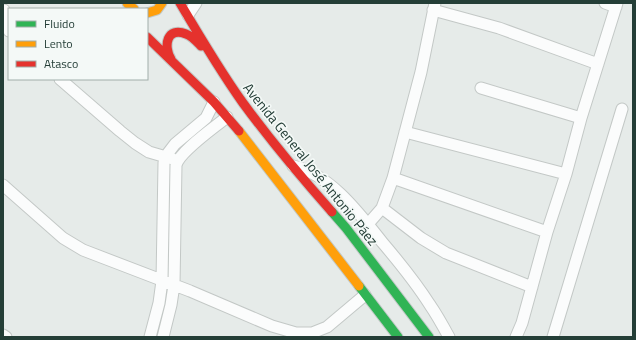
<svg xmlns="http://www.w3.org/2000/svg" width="636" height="340" font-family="'Titillium Web',sans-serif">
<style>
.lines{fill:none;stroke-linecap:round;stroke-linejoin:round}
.street-casing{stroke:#c3c8c6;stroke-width:13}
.fast-casing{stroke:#c1c8c6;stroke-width:11}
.slow-casing{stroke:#c1c8c6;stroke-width:11}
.jam-casing{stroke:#c1c8c6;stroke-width:11}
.street{stroke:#fbfcfc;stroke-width:11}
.fast{stroke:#30b455;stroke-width:9}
.slow{stroke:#ff9f0a;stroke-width:9}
.jam{stroke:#e5322d;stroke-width:9}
.labels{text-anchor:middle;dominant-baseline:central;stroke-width:3.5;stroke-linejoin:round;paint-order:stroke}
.street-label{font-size:14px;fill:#243e37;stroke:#f4f9f7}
</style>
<rect width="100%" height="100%" fill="#e6ebe9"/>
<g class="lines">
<defs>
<path id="street" d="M605 3 616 7
M4 10 9 31
M433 10 499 28 598 64
M188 15 196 3
M60 79 120 131 135 143 149 152 173 159
M481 88 581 118
M405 132 566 174
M293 166C330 174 359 213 382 242 399 262 416 283 430 305 437 315 443 326 449 337
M393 178 547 232
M3 185 63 238 83 250 190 291 272 326 296 333H312L327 327 365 295
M382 208 421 238 446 253 532 287
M368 224 382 208 393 178 421 72 435 3
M3 335 6 337
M150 337 159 303 162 281 164 163 165 157 175 144 206 118 214 102
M163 337 171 305 174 285 176 165C180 151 214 128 227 117
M516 337 522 323 547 232 566 174 581 118 617 3
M553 337 622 109"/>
<path id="fast" d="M332 212 346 228 429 337
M359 286 398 337"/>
<path id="slow" d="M127 3 134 9
M147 13 157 10 162 3
M239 131 359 286"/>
<path id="jam" d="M180 3C200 37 220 71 243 103 271 141 301 177 332 212
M147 37 214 102 239 131
M171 59C163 46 167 26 186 34 192 36 197 42 201 46"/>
</defs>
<!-- street casing -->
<use href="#street" class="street-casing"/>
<!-- fast casing -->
<use href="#fast" class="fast-casing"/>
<!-- slow casing -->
<use href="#slow" class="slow-casing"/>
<!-- jam casing -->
<use href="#jam" class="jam-casing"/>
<!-- street -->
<use href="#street" class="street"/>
<!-- fast -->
<use href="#fast" class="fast"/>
<!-- slow -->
<use href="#slow" class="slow"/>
<!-- jam -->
<use href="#jam" class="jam"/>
</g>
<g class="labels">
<!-- street labels -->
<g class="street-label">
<text transform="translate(311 164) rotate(51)">Avenida General José Antonio Páez</text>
</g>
</g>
<!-- border -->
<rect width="636" height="340" fill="none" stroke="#243e37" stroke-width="8"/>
<!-- legend -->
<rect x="8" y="8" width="140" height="72" fill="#f4f9f7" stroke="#a1aeaa"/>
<rect x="16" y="21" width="20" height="6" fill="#30b455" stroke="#a1aeaa"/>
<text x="44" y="28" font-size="12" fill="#243e37">Fluido</text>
<rect x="16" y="41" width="20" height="6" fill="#ff9f0a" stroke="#a1aeaa"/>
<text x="44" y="48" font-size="12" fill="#243e37">Lento</text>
<rect x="16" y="61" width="20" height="6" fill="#e5322d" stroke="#a1aeaa"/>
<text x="44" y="68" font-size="12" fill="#243e37">Atasco</text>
</svg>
